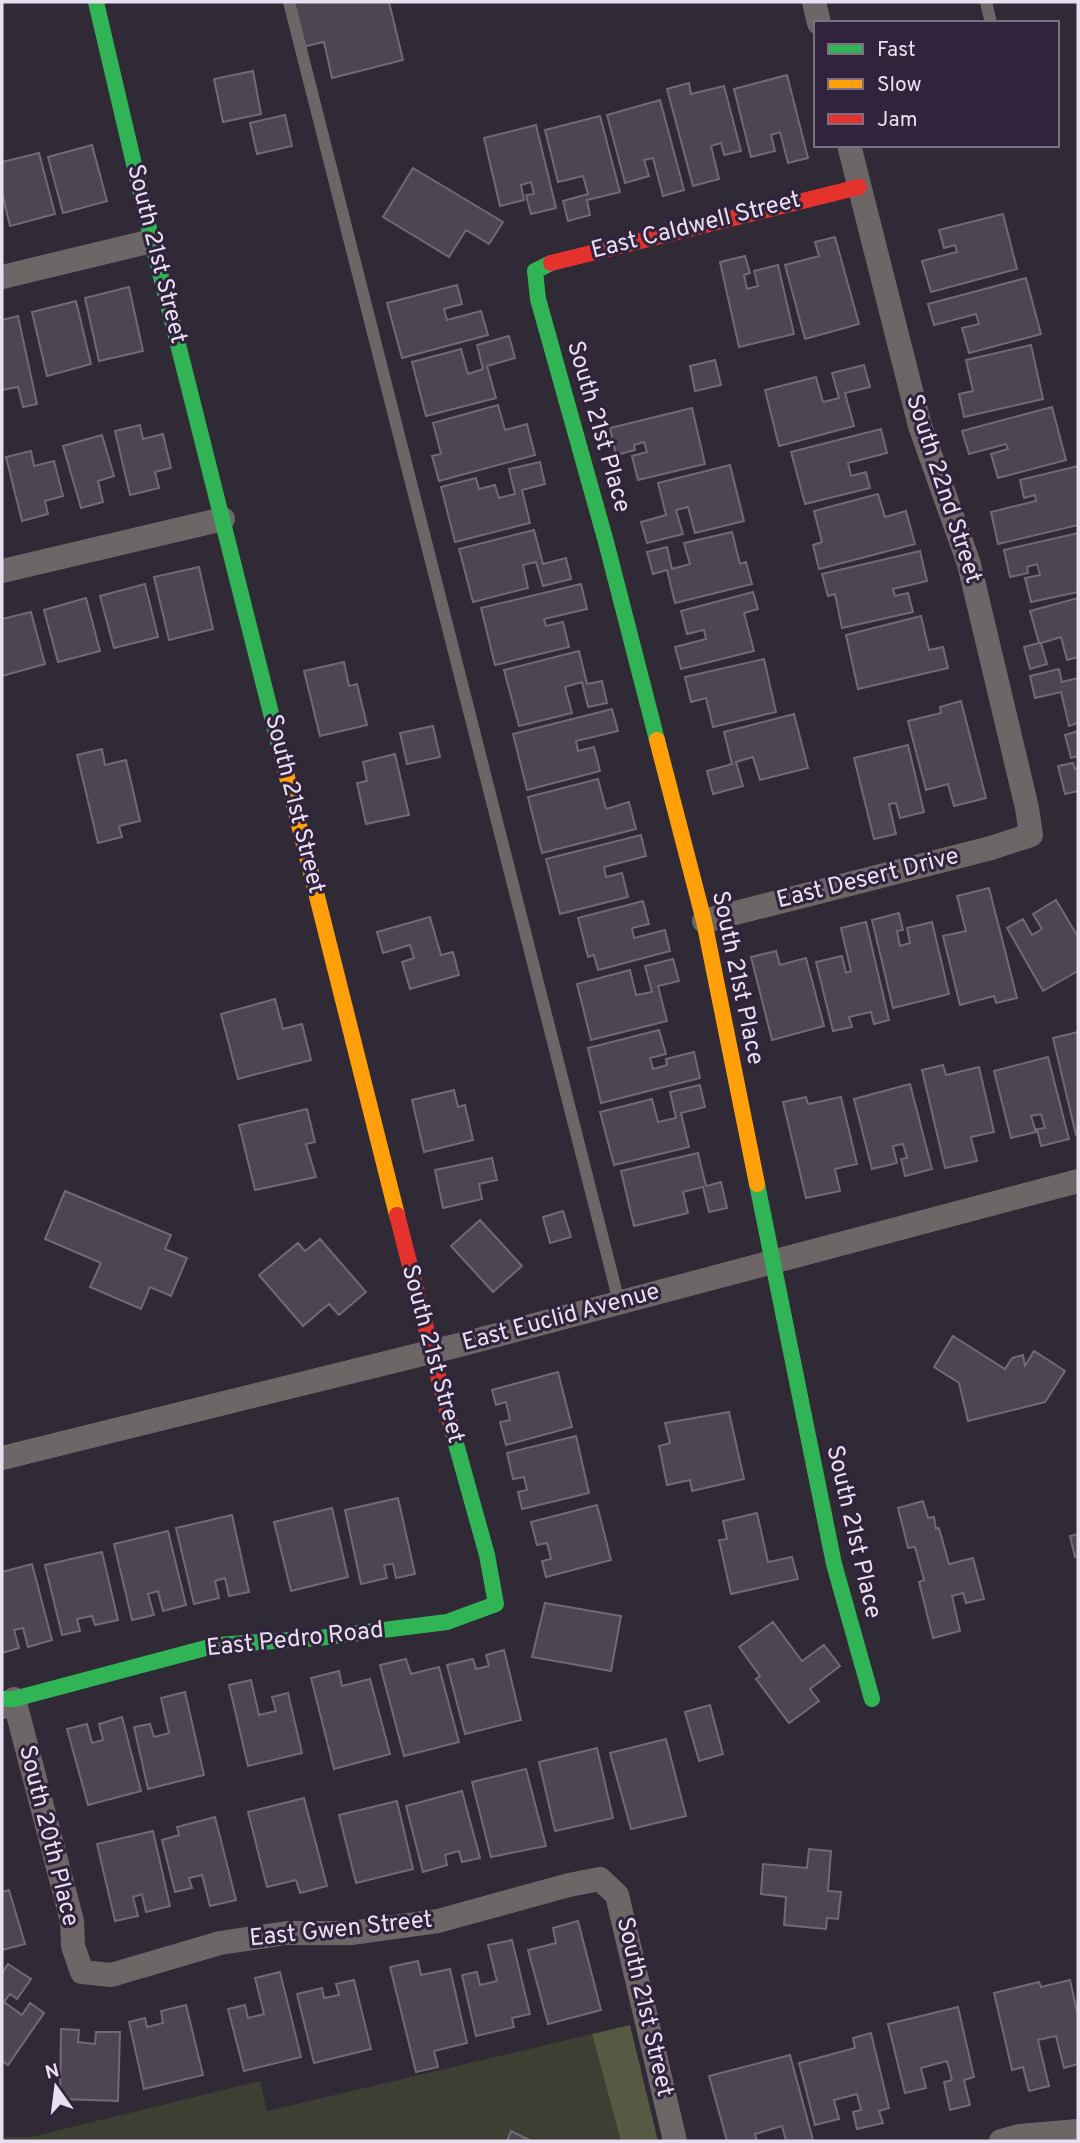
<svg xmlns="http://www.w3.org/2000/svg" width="1080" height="2143" font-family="Overpass,sans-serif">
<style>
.green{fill:#3e3f33}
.forest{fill:#575a43}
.building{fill:#4c4652;stroke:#706a76;stroke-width:2}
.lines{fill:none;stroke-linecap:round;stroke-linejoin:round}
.lane{stroke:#6c6667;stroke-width:12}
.street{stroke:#6c6667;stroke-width:24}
.fast{stroke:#30b455;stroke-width:16}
.slow{stroke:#ff9f0a;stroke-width:16}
.jam{stroke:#e5322d;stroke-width:16}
.labels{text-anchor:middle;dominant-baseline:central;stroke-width:6;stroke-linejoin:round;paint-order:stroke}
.street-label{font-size:24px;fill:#e8e0f1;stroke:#31233c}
</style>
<rect width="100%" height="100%" fill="#302936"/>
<!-- green -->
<path class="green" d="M592 2034 621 2141H2V2137H31L260 2081 267 2111Z"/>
<!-- forest -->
<path class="forest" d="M630 2025 658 2141H659H621L592 2034Z"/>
<!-- building -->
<path class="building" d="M289 2H389L403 60 332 78 324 42 302 47Z
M253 71 261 114 223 122 214 79Z
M787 75 808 158 788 163 780 132 771 135 775 151 751 157 734 89Z
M689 83 691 94 724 86 741 151 724 155 721 143 711 146 719 179 693 186 667 89Z
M660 100 684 190 663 196 653 158 644 160 649 176 625 183 607 115Z
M285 115 292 146 257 154 250 123Z
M600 116 620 192 587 200 590 215 568 221 563 201 588 194 583 176 558 182 545 130Z
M536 125 556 208 531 214 526 195 534 194 531 182 521 185 524 200 500 206 484 138Z
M92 145 107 201 63 213 48 157Z
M39 153 55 214 10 226 2 193V162Z
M413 168 503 222 489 244 466 230 449 257 383 217Z
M1003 214 1017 269 931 292 922 261 957 252 955 245 944 248 939 230Z
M835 237 859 324 805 339 785 265 819 256 815 242Z
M745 256 750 273 744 275 747 289 758 286 754 271 778 265 794 334 739 347 720 262Z
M1026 278 1041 334 969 353 962 328 979 324 976 314 934 325 928 304Z
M457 285 462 304 444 309 447 320 481 311 488 335 402 358 387 303Z
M129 287 143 351 99 361 85 298Z
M76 301 91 364 47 376 32 312Z
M18 316 37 404 23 407 18 387 2 390V320Z
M509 336 515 358 487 366 496 398 426 416 412 362 461 349 468 374 483 369 477 345Z
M1031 345 1043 399 964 417 959 394 973 391 966 360Z
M715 360 721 385 695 391 690 366Z
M864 365 870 387 845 393 854 426 779 446 765 390 816 377 823 402 839 398 832 373Z
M498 405 505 430 527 424 535 455 439 481 432 456 441 454 433 423Z
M1052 407 1066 460 998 478 991 454 1008 449 1006 444 969 454 962 431Z
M692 408 705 464 638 480 632 456 647 452 644 442 634 445 635 450 616 455 610 428Z
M140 425 143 439 163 434 171 468 155 472 159 488 130 495 115 431Z
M881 429 887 453 848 463 851 476 866 472 870 488 805 504 791 452Z
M102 435 114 476 98 481 103 502 81 508 63 446Z
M31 451 34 466 54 461 63 496 45 501 48 514 22 521 6 457Z
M540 462 545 484 522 490 530 523 455 542 441 487 476 478 479 489 495 485 499 498 515 494 509 469Z
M730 465 744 521 695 533 688 507 676 510 683 534 647 543 641 522 666 515 658 483Z
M1078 466V525L998 544 991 512 1036 501 1035 495 1024 498 1020 480Z
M878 494 885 517 906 511 915 544 819 569 813 545 822 542 814 511Z
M534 530 543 564 566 558 571 579 543 586 536 562 523 565 528 588 473 602 459 549Z
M732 532 740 564 746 562 752 584 675 603 667 570 653 574 647 552 667 547 672 569 690 564 684 543Z
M1078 533V592L1031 602 1025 578 1040 575 1037 564 1027 567 1028 573 1010 577 1004 550Z
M920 551 927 581 893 589 895 596 908 593 913 612 842 628 835 594 828 596 822 574Z
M199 567 213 629 169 640 154 577Z
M145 584 158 637 114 648 100 596Z
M581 584 587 609 544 619 546 626 563 622 569 647 495 665 481 608Z
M753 592 758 609 744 613 754 651 681 669 675 647 706 639 704 630 687 634 681 611Z
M86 598 100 651 58 662 44 610Z
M1078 598V657L1067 660 1061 637 1041 643 1047 664 1030 669 1024 647 1039 643 1030 611Z
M31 612 45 664 2 676V619Z
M921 616 929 650 943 647 948 668 858 689 846 635Z
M579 651 587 684 602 681 607 703 588 707 582 682 565 687 572 713 519 726 504 670Z
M764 659 776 712 713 727 706 698 691 702 685 677Z
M344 662 349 686 357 684 367 725 320 736 304 671Z
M1059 669 1062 682 1078 678V723L1069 726 1061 692 1035 698 1030 676Z
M961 701 986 798 954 806 948 784 926 790 908 721 941 713 940 707Z
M612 709 618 731 576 741 578 751 594 747 600 771 527 790 513 734Z
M794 714 808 768 760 780 753 757 736 762 743 786 713 794 707 771 732 764 724 732Z
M433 726 440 757 407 764 400 733Z
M1078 731V756L1071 758 1065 735Z
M908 745 924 812 900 818 896 803 889 804 896 834 874 839 854 758Z
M102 749 105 765 126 760 140 821 119 826 122 837 98 843 77 755Z
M395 754 409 815 366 824 357 783 367 781 363 762Z
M1073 763 1075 769 1078 768V791L1065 794 1058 766Z
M598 779 606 809 629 802 636 829 542 853 528 797Z
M641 835 646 856 604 867 606 877 622 873 628 897 560 914 546 859Z
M989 888 1017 998 996 1003 994 996 960 1005 943 936 966 931 957 896Z
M1056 900 1078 937V971L1043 991 1007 928 1023 919 1032 935 1042 929 1033 914Z
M643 901 649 924 632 928 634 938 665 930 670 951 598 970 594 955 588 957 578 918Z
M899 913 903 930 897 931 900 946 910 943 907 928 932 922 949 994 893 1008 872 920Z
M430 917 441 955 453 952 459 975 410 989 402 962 414 958 410 945 383 953 377 932Z
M866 922 889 1020 874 1024 871 1012 849 1017 852 1027 833 1031 816 962 842 956 846 973 851 971 841 928Z
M776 951 780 965 806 958 824 1026 772 1040 751 957Z
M673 959 679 981 658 986 667 1021 591 1040 577 984 630 970 636 995 652 992 645 966Z
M275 999 283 1029 302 1024 311 1060 238 1079 221 1014Z
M659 1030 666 1054 650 1058 653 1069 667 1065 666 1059 694 1052 700 1078 601 1103 588 1048Z
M1078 1032V1135H1076L1053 1038Z
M1048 1057 1069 1139 1041 1146 1037 1129 1045 1128 1041 1114 1031 1116 1036 1132 1011 1138 994 1071Z
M943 1065 946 1075 979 1067 994 1132 971 1137 977 1161 945 1168 922 1070Z
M910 1084 932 1169 905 1176 901 1159 907 1158 903 1144 893 1146 897 1163 872 1169 854 1099Z
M700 1085 705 1107 681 1113 689 1147 614 1165 600 1112 652 1099 658 1122 676 1118 670 1092Z
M454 1090 458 1107 465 1105 473 1140 424 1152 412 1100Z
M806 1097 808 1104 841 1097 857 1164 835 1169 840 1191 806 1198 783 1102Z
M307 1109 315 1142 306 1144 316 1177 255 1190 239 1125Z
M698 1153 706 1186 721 1182 727 1208 709 1212 703 1187 683 1192 688 1213 634 1226 621 1171Z
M492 1158 497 1180 479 1184 482 1199 443 1208 435 1170Z
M65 1191 171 1235 165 1249 187 1258 171 1296 150 1287 141 1309 90 1287 101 1263 45 1239Z
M563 1211 571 1237 550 1243 543 1217Z
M480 1220 522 1266 493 1292 451 1246Z
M320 1239 366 1292 339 1315 329 1304 303 1326 259 1275 298 1243 305 1251Z
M953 1336 1005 1369 1012 1358 1023 1355 1025 1366 1034 1351 1065 1371 1045 1402 968 1421 959 1383 934 1367Z
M558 1372 572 1427 506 1445 500 1422 510 1420 506 1402 496 1405 492 1390Z
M729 1412 744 1479 692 1491 690 1480 667 1485 659 1446 670 1443 665 1423Z
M576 1436 589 1493 522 1509 518 1492 527 1490 524 1477 513 1479 507 1453Z
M398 1498 415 1574 396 1578 393 1564 384 1565 387 1578 361 1584 345 1510Z
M923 1501 928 1518 934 1517 936 1529 939 1528 949 1564 973 1558 984 1599 966 1603 963 1593 952 1596 960 1631 933 1638 919 1582 924 1580 915 1547 908 1548 898 1508Z
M597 1505 611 1560 546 1577 542 1561 551 1559 547 1543 537 1545 531 1522Z
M332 1508 348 1577 291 1591 274 1522Z
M757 1513 768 1562 792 1557 798 1579 731 1594 719 1540 727 1539 723 1521Z
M232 1515 249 1592 229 1596 225 1578 215 1581 219 1598 194 1604 176 1528Z
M168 1531 186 1605 163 1611 158 1591 148 1594 154 1615 132 1620 114 1544Z
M1078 1534V1556L1075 1557 1070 1536Z
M102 1552 118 1620 95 1625 92 1616 77 1619 80 1631 62 1635 45 1565Z
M32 1564 52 1640 28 1647 23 1628 14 1630 19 1648 2 1653V1572Z
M545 1603 621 1616 611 1671 532 1657Z
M773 1622 802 1661 824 1645 840 1666 810 1689 819 1701 789 1723 756 1679 760 1676 739 1647Z
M504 1650 521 1720 465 1734 447 1665 473 1659 476 1669 489 1666 486 1655Z
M406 1659 411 1674 439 1667 459 1742 404 1756 380 1665Z
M339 1671 342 1686 370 1679 390 1754 334 1769 311 1678Z
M251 1680 259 1715 276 1711 272 1697 288 1693 302 1753 248 1766 229 1685Z
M185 1692 204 1775 148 1789 134 1727 150 1724 154 1737 169 1733 161 1698Z
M710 1705 723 1754 699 1761 685 1712Z
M122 1717 141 1791 88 1805 67 1729 87 1724 92 1743 103 1740 99 1724Z
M666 1739 686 1816 631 1829 610 1753Z
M597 1748 613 1818 555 1831 539 1762Z
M526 1769 546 1846 491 1857 472 1782Z
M462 1791 480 1858 462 1862 459 1851 445 1855 447 1865 423 1872 406 1806Z
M304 1798 327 1886 300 1893 296 1880 267 1887 248 1812Z
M397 1801 413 1869 356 1883 339 1815Z
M215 1817 236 1900 210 1906 202 1875 189 1878 192 1888 175 1892 162 1840 179 1835 177 1827Z
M153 1831 170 1906 146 1912 142 1894 133 1897 138 1916 115 1921 97 1844Z
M809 1849 831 1851 828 1891 841 1892 838 1919 827 1918 826 1929 784 1925 786 1897 761 1894 763 1864 807 1868Z
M9 1890 25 1944 2 1950V1892Z
M578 1921 601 2010 548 2024 528 1950 556 1943 553 1928Z
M512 1940 530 2014 512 2018 514 2027 476 2036 462 1975 477 1972 480 1985 497 1981 488 1945Z
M418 1961 421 1975 450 1969 467 2043 434 2051 438 2067 416 2072 390 1967Z
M8 1964 31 1979 17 1999 10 1994 4 2002 22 2015 30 2003 44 2013 8 2065 2 2061V1973Z
M280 1972 301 2057 244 2071 228 2009 245 2005 248 2018 264 2014 255 1978Z
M354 1980 371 2049 314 2063 297 1994 322 1988 324 1998 339 1995 336 1984Z
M1070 1980 1078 2016V2064L1064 2068 1056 2036 1038 2040 1049 2086 1029 2091 1023 2067 1012 2070 994 1993 1039 1982 1041 1987Z
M186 2005 203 2075 144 2089 129 2022 145 2018 147 2027 163 2023 161 2011Z
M958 2007 974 2077 964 2080 970 2105 950 2110 944 2082 952 2080 947 2061 921 2068 926 2088 905 2093 888 2024Z
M61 2029 79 2030 78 2042 95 2044 96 2032H120L118 2101 60 2099Z
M871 2033 889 2108 879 2111 883 2123 857 2129 853 2112 861 2110 857 2094 834 2100 839 2119 815 2125 799 2063 855 2048 853 2038Z
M790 2055 813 2140 786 2141 782 2126 755 2134 757 2141H727L709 2076Z
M511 2131 531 2141H507Z"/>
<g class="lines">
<!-- lane -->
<path class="lane" d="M289 2 619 1302
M986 2 991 23"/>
<!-- street -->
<path class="street" d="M814 2 819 23
M2 277 152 241
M2 571 223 519
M704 921 991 848 1031 835 1027 808 969 564 920 426 849 145
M2 1458 463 1344 1078 1181
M2 1707 14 1699 72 1921 73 1946 82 1972 111 1975 220 1943 287 1933H351L438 1921 569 1885 600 1879 617 1895 675 2141
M1001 2141 1019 2136 1078 2131"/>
<!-- fast -->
<path class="fast" d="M96 2 152 241 285 769
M551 263 535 271 538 299 606 542 657 740
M757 1184 834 1564 872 1699
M2 1699H14L217 1645 319 1638 447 1622 496 1604 487 1555 451 1426"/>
<!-- slow -->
<path class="slow" d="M657 740 704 921 757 1184
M285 769 397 1215"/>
<!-- jam -->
<path class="jam" d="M551 263 859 187
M397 1215 451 1426"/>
</g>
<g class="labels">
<!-- street labels -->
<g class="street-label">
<text transform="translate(696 226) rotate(-14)">East Caldwell Street</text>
<text transform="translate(156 254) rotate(76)">South 21st Street</text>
<text transform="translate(598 427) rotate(74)">South 21st Place</text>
<text transform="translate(943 489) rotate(72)">South 22nd Street</text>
<text transform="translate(294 804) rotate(76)">South 21st Street</text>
<text transform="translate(868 879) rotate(-14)">East Desert Drive</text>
<text transform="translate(737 978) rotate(78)">South 21st Place</text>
<text transform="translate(561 1318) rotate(-15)">East Euclid Avenue</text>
<text transform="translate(432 1354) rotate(75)">South 21st Street</text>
<text transform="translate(853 1532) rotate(77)">South 21st Place</text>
<text transform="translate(295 1640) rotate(-6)">East Pedro Road</text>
<text transform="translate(48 1836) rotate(76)">South 20th Place</text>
<text transform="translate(341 1930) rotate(-6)">East Gwen Street</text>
<text transform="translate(644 2007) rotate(77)">South 21st Street</text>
</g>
</g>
<!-- border -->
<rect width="1080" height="2143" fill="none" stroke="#e8e0f1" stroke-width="7"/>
<!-- legend -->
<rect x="814" y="21" width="245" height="126" fill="#31233c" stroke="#7a6f84" stroke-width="2"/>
<rect x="828" y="44" width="35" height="10" fill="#30b455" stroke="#7a6f84" stroke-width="2"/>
<text x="877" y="56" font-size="21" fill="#e8e0f1">Fast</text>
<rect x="828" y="79" width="35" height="10" fill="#ff9f0a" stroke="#7a6f84" stroke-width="2"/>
<text x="877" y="91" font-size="21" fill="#e8e0f1">Slow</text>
<rect x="828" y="114" width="35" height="10" fill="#e5322d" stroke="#7a6f84" stroke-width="2"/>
<text x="877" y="126" font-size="21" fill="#e8e0f1">Jam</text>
<!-- north arrow -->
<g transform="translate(56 2087) rotate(346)" stroke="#31233c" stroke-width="5" paint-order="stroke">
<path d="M0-5L12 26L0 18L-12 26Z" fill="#e8e0f1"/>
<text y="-10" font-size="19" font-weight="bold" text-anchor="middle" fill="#e8e0f1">N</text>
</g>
</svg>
